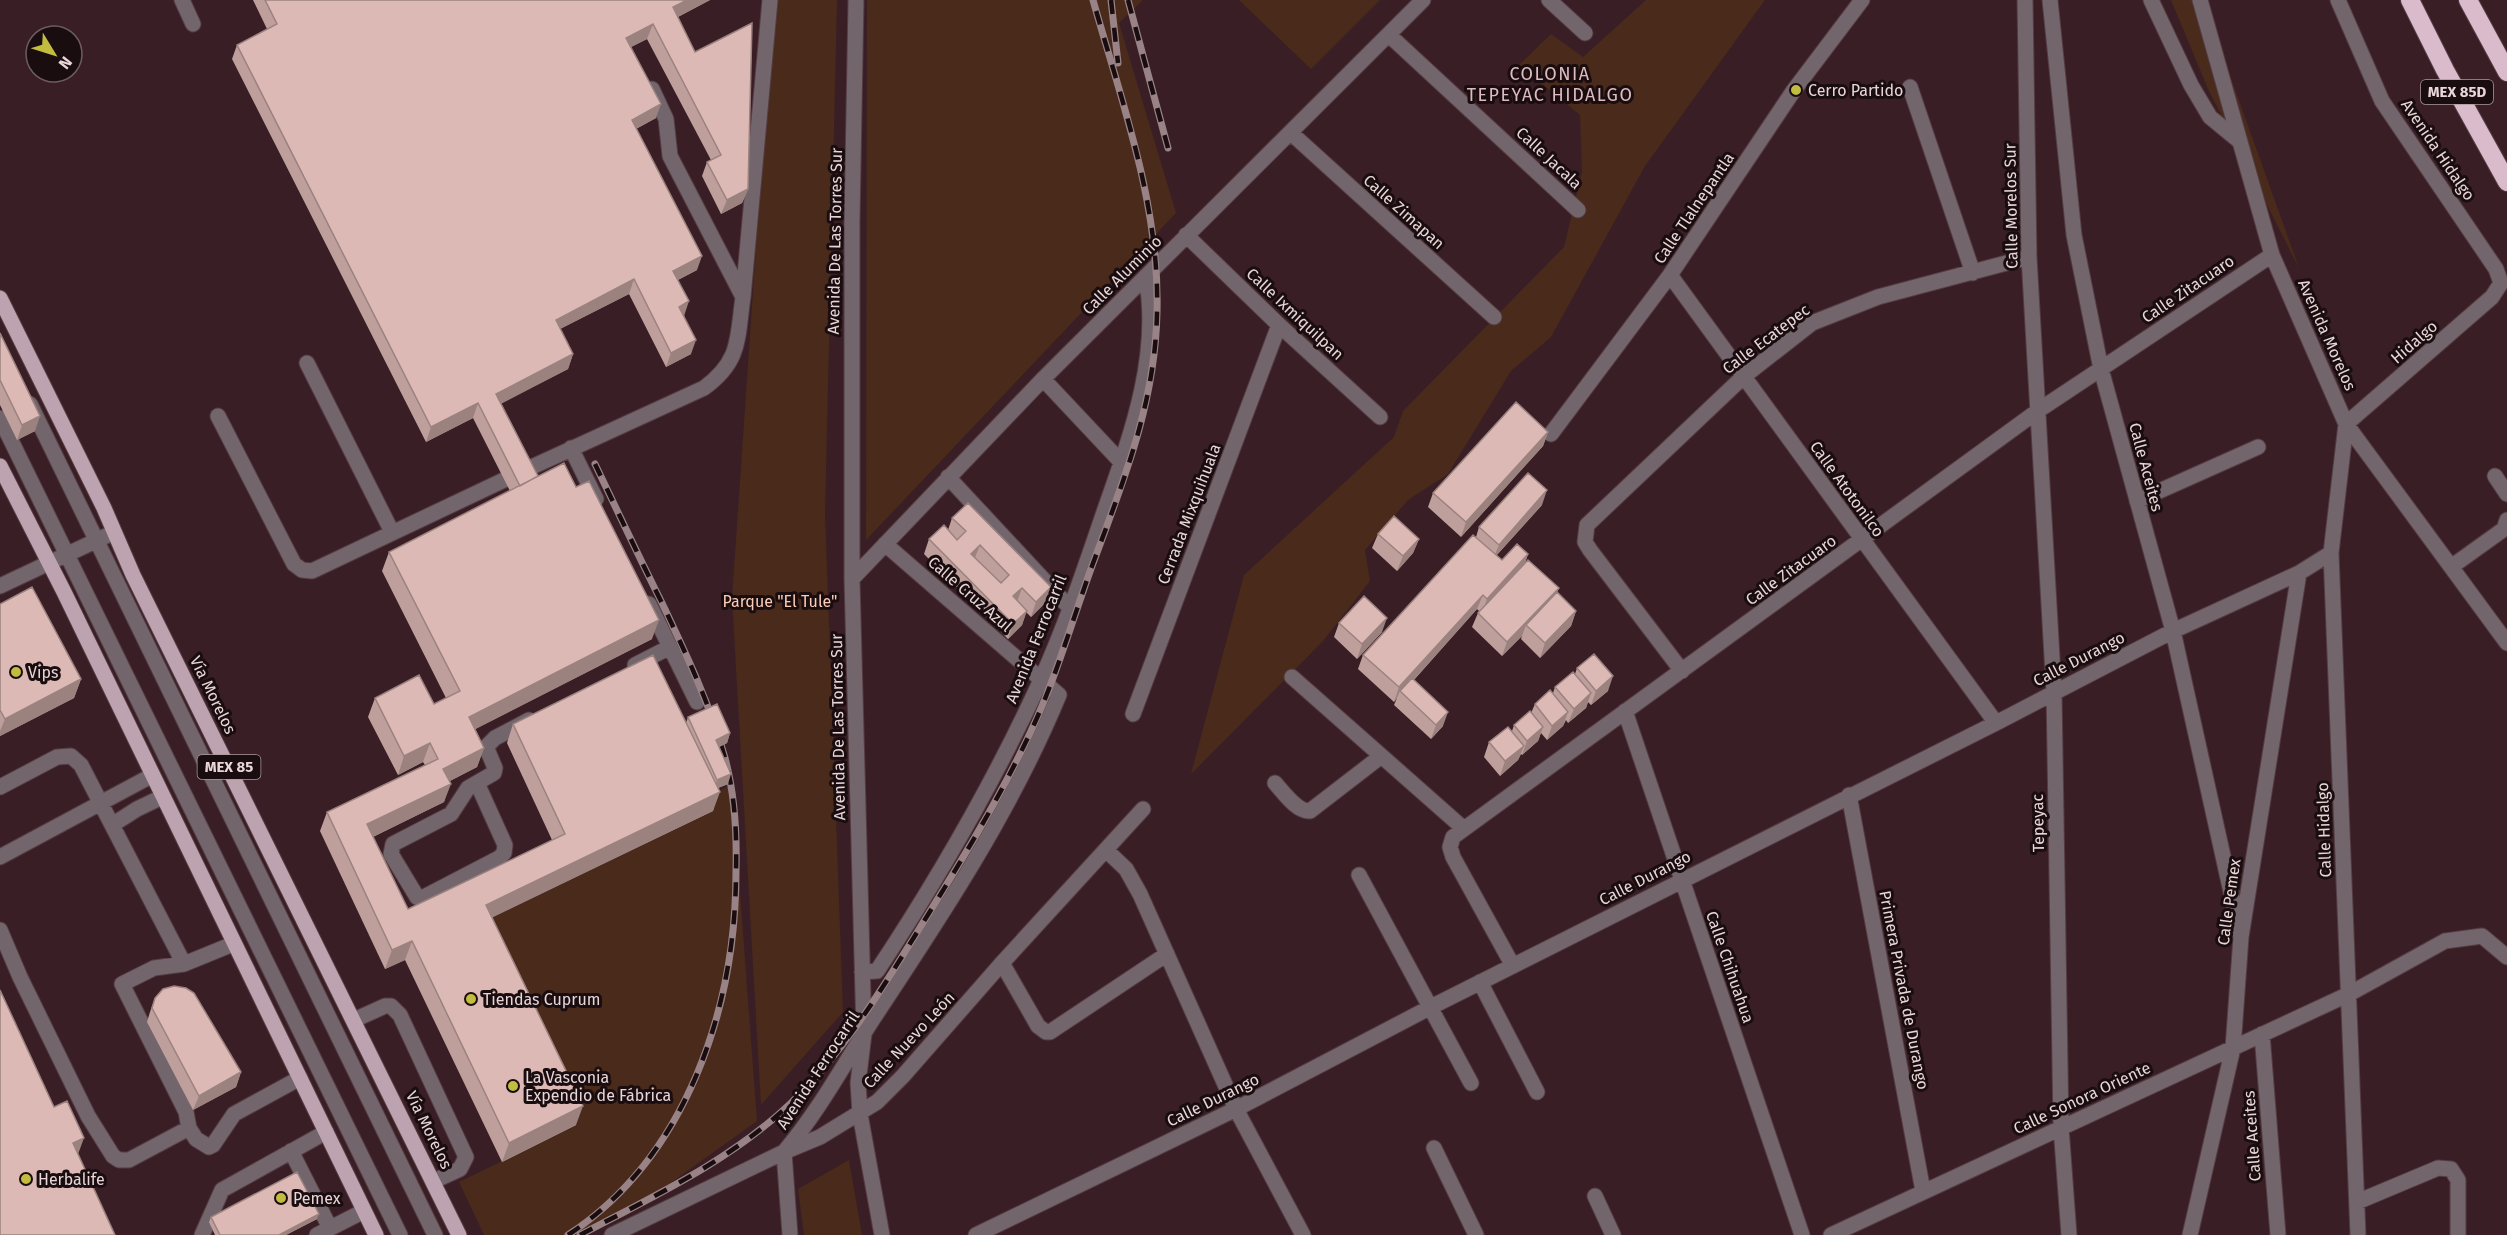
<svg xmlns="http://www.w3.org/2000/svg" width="2507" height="1235" font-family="'Fira Sans',sans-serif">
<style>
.green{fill:#492a1b}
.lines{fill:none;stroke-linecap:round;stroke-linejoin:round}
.minor-casing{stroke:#553c42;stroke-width:17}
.major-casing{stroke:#553c42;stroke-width:17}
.highway-casing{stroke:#553c42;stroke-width:20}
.minor{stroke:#72656c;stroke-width:15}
.major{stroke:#bda3b0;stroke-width:15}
.highway{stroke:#dabbcb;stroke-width:18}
.rail-casing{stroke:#998387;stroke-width:7}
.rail{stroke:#190d0f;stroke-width:4.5;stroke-dasharray:14;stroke-linecap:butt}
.wall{fill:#be9f9c}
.shaded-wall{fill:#9b827f}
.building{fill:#ddb9b5;stroke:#9b827f;stroke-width:1.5;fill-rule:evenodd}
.poi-dot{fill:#c2bd3f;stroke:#190d0f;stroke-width:2}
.labels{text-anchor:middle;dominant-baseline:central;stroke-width:6;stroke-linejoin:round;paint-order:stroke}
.shield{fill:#190d0f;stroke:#ab9a9c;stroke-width:1.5}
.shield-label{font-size:15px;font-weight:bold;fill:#e9d6d9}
.poi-label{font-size:16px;fill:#e9d6d9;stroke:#190d0f;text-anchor:start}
.street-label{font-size:16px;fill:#e9d6d9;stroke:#190d0f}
.park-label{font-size:16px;fill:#feccb5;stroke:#190d0f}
.neighbourhood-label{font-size:18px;letter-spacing:1.5px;fill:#debac1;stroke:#190d0f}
</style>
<rect width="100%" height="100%" fill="#391f25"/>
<!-- green -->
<path class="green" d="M776 0H837L825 514 843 1012 761 1105 732 598 756 248Z
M867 0H1143L1119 23 1176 213 866 540Z
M1239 0H1380L1311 69Z
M1646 0H1765L1645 166 1551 337 1511 371 1448 474 1408 500 1365 550 1370 581 1324 640 1191 774 1244 575 1394 437 1403 411 1564 247 1582 172 1580 115 1519 65 1551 34 1583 57Z
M2171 0H2203L2299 268 2208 89Z
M732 784 757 1121 623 1217 568 1235H484L459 1182 576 1125 479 924 713 811 706 798Z
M849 1160 862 1235H804L798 1189Z"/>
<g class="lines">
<defs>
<path id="minor" d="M182 0 193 24
M856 0 852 221V579L864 1034 858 1083 860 1114 882 1235
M1549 0 1585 33
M2025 0 2029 257 2054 692 2061 1127 2069 1235
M2050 0 2074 235 2101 369 2173 631 2241 937
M2151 0 2191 85 2210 117 2238 140
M2200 0 2272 255 2346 424 2507 643
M2338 0 2382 101 2496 269 2501 283 2492 297 2346 424
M1389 35 1578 210
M1910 87 1973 273
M652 89 666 119 670 156 742 295
M1291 133 1494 317
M1186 235 1279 325 1380 417
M1670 275 1996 723
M307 363 392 532
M1043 379 1122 463
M30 404 435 1235
M218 416 294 564 302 570 312 571 504 480
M0 418 400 1235
M2346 424 2331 553 2358 1235
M1551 434 1670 275 1794 90 1862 0
M571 448 596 499
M523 471 704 388C741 361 737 339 743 297L770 0
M2495 476 2507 494
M948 477 1069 607
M2137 501 2258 447
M2451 567 2504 529 2507 520
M852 579 1043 379 1423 0
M0 586 106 536
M649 604 697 702
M635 665 670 647
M1682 671 1590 550 1585 542 1587 525 1743 377 1812 323 1878 297 2029 257
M1292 677 1463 828
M1625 711 1802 1235
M1133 714 1279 325
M477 783 505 845 504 853 499 858 424 897H417L391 854 393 844 451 814 468 788 494 773 495 768 487 749 488 745 495 738 529 720
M1275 783C1284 793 1297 812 1310 811L1380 757
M0 787 57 757 71 756 81 765 112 825
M1849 795 1923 1191
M1107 851 1126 869 1140 894 1236 1109 1303 1235
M0 857 151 776
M1359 875 1471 1083
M0 930 20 977 88 1116 113 1156 119 1160H129L189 1128 186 1112 122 984 154 968 184 964 112 825 137 809 162 797
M1002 963 1038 1026 1046 1032H1050L1167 954
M184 964 233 944
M1513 966 1453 857 1450 847 1453 837 2039 410 2272 255
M862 972 877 971C938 879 994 782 1040 682 1065 627 1085 568 1104 512 1130 438 1161 356 1146 277
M1480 982 1537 1092
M354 1020 385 1006H391L400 1015 466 1157 460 1169 434 1181
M2262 1034 2278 1235
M189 1128 196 1139 209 1147 213 1145 234 1114 300 1078
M1434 1148 1476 1235
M291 1151 330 1228
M784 1152C819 1111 844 1064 873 1019 942 915 1011 811 1059 695L885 544
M784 1152 790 1235
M1595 1196 1613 1235
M2357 1202 2438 1168 2451 1169 2458 1180V1235
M202 1235 222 1190 326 1132
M317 1235 364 1211
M612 1235 784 1152 820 1137 877 1102 903 1076 1002 963 1143 809
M976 1235 1236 1109 1429 1008 1996 723 2173 631 2299 573 2331 553
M1831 1235 2349 994 2445 941 2482 936 2507 957
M2190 1235 2233 1048 2241 937 2299 573"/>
<path id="major" d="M0 298 104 508 133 575 459 1235
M0 466 64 592 376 1235"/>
<path id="highway" d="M2410 0 2445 70 2507 182
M2468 0 2507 72"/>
</defs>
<!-- minor casing -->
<use href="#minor" class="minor-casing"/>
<!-- major casing -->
<use href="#major" class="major-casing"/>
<!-- highway casing -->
<use href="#highway" class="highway-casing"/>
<!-- minor -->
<use href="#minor" class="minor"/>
<!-- major -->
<use href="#major" class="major"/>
<!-- highway -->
<use href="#highway" class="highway"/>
<defs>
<path id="rail" d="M1111 0 1118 63
M1128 0 1168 148
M568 1235C687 1157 736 1007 736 871 737 833 735 795 725 758 710 704 686 654 662 603 639 557 617 510 595 464
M580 1235C652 1197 730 1161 790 1104 841 1055 879 994 916 934 957 868 998 802 1031 731 1056 678 1072 621 1092 566 1123 482 1155 405 1157 313 1160 205 1122 103 1093 0"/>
</defs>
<!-- rail casing -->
<use href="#rail" class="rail-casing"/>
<!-- rail -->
<use href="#rail" class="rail"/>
</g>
<!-- wall -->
<path class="wall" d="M253 0H710L678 17 748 189 742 203 721 214 702 176 707 162 711 160 647 39 631 47 656 118 636 129 697 270 678 280 691 354 666 367 629 294 560 329 573 354 568 369 501 403 538 476 652 639 475 729 484 748 477 767 450 781 444 802 373 837 408 909 552 840 507 743 513 724 686 723 688 717 730 733 727 743 719 747 728 784 718 788 713 811 492 917 576 1125 502 1162 405 960 385 969 320 831 327 812 425 765 423 762 398 775 368 717 375 698 434 704 446 698 382 571 389 552 510 491 473 418 426 442 232 59 237 45 267 29Z
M0 333 35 431 17 440 0 405Z
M1548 432 1543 446 1461 537 1428 507 1433 493Z
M1542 505 1496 556 1502 560 1528 554 1525 563 1576 611 1571 626 1540 658 1521 639 1522 636 1502 656 1472 627 1478 613 1479 611 1477 609 1414 680 1443 726 1431 739 1394 705 1397 698 1394 702 1358 669 1363 655 1476 537 1479 527Z
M952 518 1046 602 1031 617 1026 612 1022 625 1008 639 924 554 929 539 948 530Z
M1378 534 1419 539 1413 553 1397 571 1372 548Z
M0 604 81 679 74 698 0 736Z
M1339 623 1382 632 1357 659 1334 637Z
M1577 668 1608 691 1591 705 1588 702 1586 708 1568 723 1566 720 1563 726 1547 740 1541 733 1538 741 1522 755 1521 754 1518 760 1500 776 1484 757 1489 742 1512 731 1514 725 1531 713 1535 704 1553 693 1555 687 1575 674Z
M155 998 241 1072 236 1087 193 1110 147 1022 150 1012Z
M211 1217 317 1219 286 1235H215L209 1222Z"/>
<!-- shaded-wall -->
<path class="shaded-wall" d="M687 0H710L668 22 673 7Z
M653 24 647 39 621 52 626 38Z
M661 104 656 118 626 134 632 120Z
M748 189 742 203 721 214 727 200Z
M702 256 697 270 668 285 673 271Z
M634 279 629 294 550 334 556 320Z
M689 301 684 316 679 307Z
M696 340 691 354 666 367 671 353Z
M573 354 568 369 491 409 496 394Z
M478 403 473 418 426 442 431 427Z
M40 416 35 431 17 440 22 425Z
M1548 432 1543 446 1461 537 1466 522Z
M1547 490 1542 505 1493 559 1499 545Z
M1419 539 1413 553 1397 571 1403 556Z
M980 545 974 560 971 554Z
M1528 554 1523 569 1482 613 1487 599Z
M1051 587 1046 602 1031 617 1036 602Z
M1022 588 1017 602 1013 596Z
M1559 588 1553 603 1526 625 1522 636 1502 656 1507 642Z
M1483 595 1477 609 1402 693 1400 691 1397 698 1394 702 1399 687Z
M1027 611 1022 625 1008 639 1013 624Z
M1576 611 1571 626 1540 658 1545 643Z
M1387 618 1382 632 1357 659 1362 644Z
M659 620 652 639 462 736 469 717Z
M1613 676 1608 691 1591 705 1596 691Z
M81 679 74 698 0 736V731L5 719Z
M1591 693 1586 708 1568 723 1574 709Z
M1448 712 1443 726 1431 739 1436 725Z
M1568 712 1563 726 1547 740 1552 726Z
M1543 727 1538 741 1522 755 1527 741Z
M730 733 727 743 713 750 716 740Z
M430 743 423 762 398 775 404 756Z
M1524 746 1518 760 1500 776 1505 761Z
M484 748 477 767 436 788 443 769Z
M731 774 728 784 713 790 717 780Z
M451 784 444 802 360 843 367 824Z
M720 792 713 811 479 924 486 905Z
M412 941 405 960 385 969 392 950Z
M241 1072 236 1087 193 1110 199 1096Z
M583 1106 576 1125 502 1162 509 1143Z
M84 1138 77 1157 73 1143Z
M319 1214 317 1219 286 1235H279Z"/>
<!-- building -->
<path class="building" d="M265 0H687L673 7 695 52 752 23 748 189 727 200 707 162 721 155 653 24 626 38 661 104 632 120 702 256 673 271 689 301 679 307 696 340 671 353 634 279 556 320 573 354 496 394 538 476 520 486 478 403 431 427 237 45 277 24Z
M0 333 40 416 22 425 0 380Z
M1516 402 1548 432 1466 522 1433 493Z
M564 463 576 487 589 481 659 620 469 717 484 748 443 769 451 784 367 824 408 909 565 834 513 724 653 655 720 792 486 905 583 1106 509 1143 412 941 392 950 327 812 438 759 430 743 404 756 375 698 419 675 434 704 460 691 389 552Z
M1528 473 1547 490 1499 545 1479 527Z
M968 503 1051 587 1036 602 1022 588 1013 596 1027 611 1013 624 929 539 944 525 957 540 966 531 952 518ZM980 545 1009 575 1001 583 971 554Z
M1394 516 1419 539 1403 556 1378 534Z
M1473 535 1502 560 1517 544 1528 554 1487 599 1483 595 1399 687 1363 655Z
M1528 560 1559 588 1507 642 1478 613Z
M32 587 81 679 5 719 0 710V604Z
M1557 592 1576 611 1545 643 1526 625Z
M1364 596 1387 618 1362 644 1339 623Z
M1594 654 1613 676 1596 691 1577 668Z
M1573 672 1591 693 1574 709 1555 687Z
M1412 678 1448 712 1436 725 1400 691Z
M1550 690 1568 712 1552 726 1535 704Z
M717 704 730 733 716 740 731 774 717 780 688 717Z
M1530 711 1543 727 1527 741 1514 725Z
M1508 727 1524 746 1505 761 1489 742Z
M174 986 186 988 194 993 241 1072 199 1096 152 1008 155 998 163 989Z
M0 990 54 1107 67 1101 84 1138 73 1143 115 1235H0Z
M297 1172 319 1214 279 1235H220L211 1217Z"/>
<!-- markers -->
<g class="poi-dot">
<circle cx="1796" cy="90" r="6"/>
<circle cx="16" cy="672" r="6"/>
<circle cx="471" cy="999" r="6"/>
<circle cx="513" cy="1086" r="6"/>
<circle cx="26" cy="1179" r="6"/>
<circle cx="281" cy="1198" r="6"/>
</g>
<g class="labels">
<!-- shield labels -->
<g class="shield">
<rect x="2421" y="80" width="72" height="24" rx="4.5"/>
<rect x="197.5" y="755" width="63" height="24" rx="4.5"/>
</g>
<g class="shield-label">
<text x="2457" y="92">MEX 85D</text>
<text x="229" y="767">MEX 85</text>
</g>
<!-- poi labels -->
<g class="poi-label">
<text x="1808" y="90">Cerro Partido</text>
<text x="28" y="672">Vips</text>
<text x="483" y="999">Tiendas Cuprum</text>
<text x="525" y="1077">La Vasconia<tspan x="525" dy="18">Expendio de Fábrica</tspan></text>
<text x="38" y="1179">Herbalife</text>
<text x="293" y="1198">Pemex</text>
</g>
<!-- street labels -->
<g class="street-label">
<text transform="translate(2438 150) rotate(56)">Avenida Hidalgo</text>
<text transform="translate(1549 158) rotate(43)">Calle Jacala</text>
<text transform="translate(2011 206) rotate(-91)">Calle Morelos Sur</text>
<text transform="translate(1694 208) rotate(-56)">Calle Tlalnepantla</text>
<text transform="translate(1404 212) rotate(42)">Calle Zimapan</text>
<text transform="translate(835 241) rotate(-89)">Avenida De Las Torres Sur</text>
<text transform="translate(1122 275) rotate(-45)">Calle Aluminio</text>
<text transform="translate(2188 289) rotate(-34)">Calle Zitacuaro</text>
<text transform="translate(1295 314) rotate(43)">Calle Ixmiquilpan</text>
<text transform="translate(2327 335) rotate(66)">Avenida Morelos</text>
<text transform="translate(1766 339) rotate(-37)">Calle Ecatepec</text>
<text transform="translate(2414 342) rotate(-41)">Hidalgo</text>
<text transform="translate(2146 467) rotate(75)">Calle Aceites</text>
<text transform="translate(1847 489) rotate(54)">Calle Atotonilco</text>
<text transform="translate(1189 514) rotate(-69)">Cerrada Mixquihuala</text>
<text transform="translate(1791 570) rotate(-36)">Calle Zitacuaro</text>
<text transform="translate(970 594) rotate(41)">Calle Cruz Azul</text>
<text transform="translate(1036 639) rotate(-68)">Avenida Ferrocarril</text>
<text transform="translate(2079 659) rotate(-27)">Calle Durango</text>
<text transform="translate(213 695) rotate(64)">Vía Morelos</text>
<text transform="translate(838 727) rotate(-91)">Avenida De Las Torres Sur</text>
<text transform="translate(2038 823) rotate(-91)">Tepeyac</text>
<text transform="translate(2324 830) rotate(-92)">Calle Hidalgo</text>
<text transform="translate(1645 878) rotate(-27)">Calle Durango</text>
<text transform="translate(2229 902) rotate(-82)">Calle Pemex</text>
<text transform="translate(1730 967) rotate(71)">Calle Chihuahua</text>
<text transform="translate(1904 990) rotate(79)">Primera Privada de Durango</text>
<text transform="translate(909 1040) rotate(-47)">Calle Nuevo León</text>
<text transform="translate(818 1070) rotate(-57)">Avenida Ferrocarril</text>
<text transform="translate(2082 1098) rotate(-25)">Calle Sonora Oriente</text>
<text transform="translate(1213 1100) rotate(-26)">Calle Durango</text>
<text transform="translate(429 1130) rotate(64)">Vía Morelos</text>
<text transform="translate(2252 1136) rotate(-94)">Calle Aceites</text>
</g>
<!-- park labels -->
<g class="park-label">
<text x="780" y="601">Parque "El Tule"</text>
</g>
<!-- neighbourhood labels -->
<g class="neighbourhood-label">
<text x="1550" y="74">COLONIA<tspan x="1550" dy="21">TEPEYAC HIDALGO</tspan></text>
</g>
</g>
<!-- north arrow -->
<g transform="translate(54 54) rotate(128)"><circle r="28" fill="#190d0f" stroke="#6c5d60" stroke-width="1.5"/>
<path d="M0-4.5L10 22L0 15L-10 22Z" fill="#c2bd3f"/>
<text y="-9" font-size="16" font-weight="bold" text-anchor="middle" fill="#e9d6d9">N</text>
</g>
</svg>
